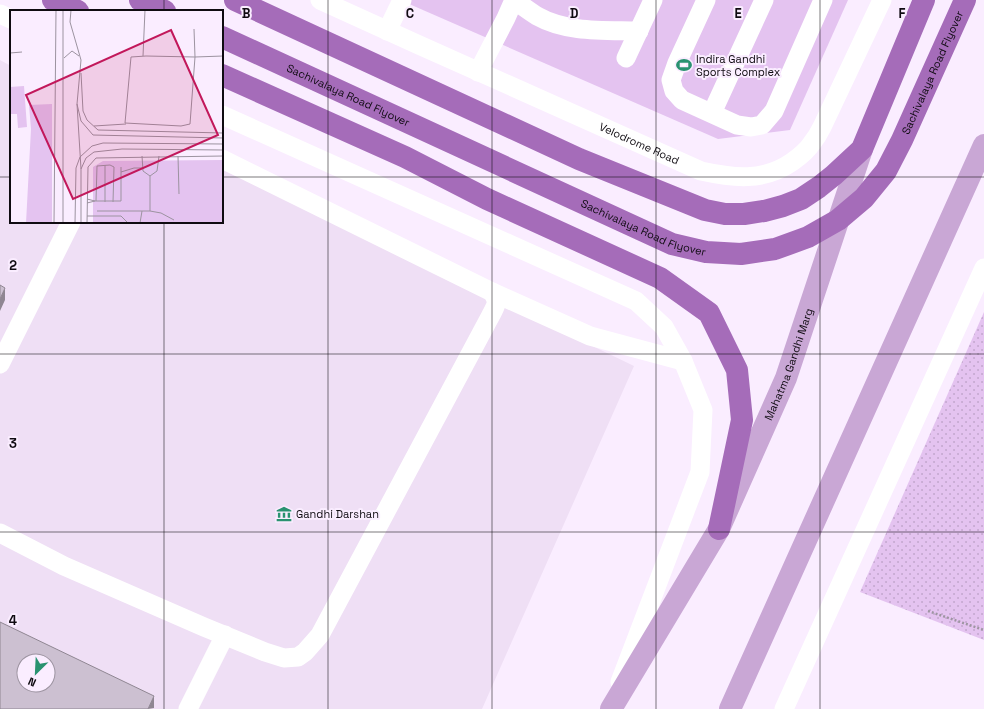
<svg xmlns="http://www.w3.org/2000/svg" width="984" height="709" font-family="'Space Grotesk',sans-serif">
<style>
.built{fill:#efdff5;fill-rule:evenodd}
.grass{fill:#e4c3f0}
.garden{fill:url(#garden-dots)}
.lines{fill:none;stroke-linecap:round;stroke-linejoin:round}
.path{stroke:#9e95a2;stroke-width:2.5;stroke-dasharray:2 2;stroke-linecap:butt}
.minor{stroke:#fff;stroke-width:19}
.major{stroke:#c9a7d5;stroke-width:22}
.highway{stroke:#a56cb9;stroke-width:22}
.shaded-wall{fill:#8f8692}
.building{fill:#ccc0d1;stroke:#8f8692;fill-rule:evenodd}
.grid{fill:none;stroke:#0f0b11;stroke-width:1;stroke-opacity:0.55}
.labels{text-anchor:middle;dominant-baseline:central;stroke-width:4;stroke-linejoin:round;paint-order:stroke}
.poi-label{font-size:11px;fill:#0f0b11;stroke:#faedff;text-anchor:start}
.street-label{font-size:11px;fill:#0f0b11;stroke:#faedff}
.inset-road{fill:none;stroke:#9c93a0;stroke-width:1}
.view{fill:#c2185b;fill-opacity:0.15;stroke:#c2185b;stroke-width:2}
.inset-edge{fill:none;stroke:#0f0b11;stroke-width:2}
.grid-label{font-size:13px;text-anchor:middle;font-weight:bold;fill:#0f0b11;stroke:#faedff;stroke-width:4;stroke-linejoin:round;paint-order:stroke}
</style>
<defs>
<pattern id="garden-dots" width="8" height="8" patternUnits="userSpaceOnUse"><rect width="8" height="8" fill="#e4c3f0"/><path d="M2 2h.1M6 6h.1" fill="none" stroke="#c2a6cd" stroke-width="1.8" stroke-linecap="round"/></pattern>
</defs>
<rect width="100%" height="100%" fill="#faedff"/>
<!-- built -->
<path class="built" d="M0 60 11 66V222H222V167L634 366 482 709H0ZM24 661H48V685H24Z"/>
<!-- grass -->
<path class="grass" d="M400 0H848L790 130 718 139Z"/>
<!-- garden -->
<path class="garden" d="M984 312V640L860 592Z"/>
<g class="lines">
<!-- path -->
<path class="path" d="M928 611 984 630"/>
<!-- minor -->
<g class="minor">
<path id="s1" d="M320 0 419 45 701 171C733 178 763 182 792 162 799 157 807 151 812 143 816 138 819 133 822 127L882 0"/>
<path d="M514 0C521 5 529 11 537 16 567 33 605 30 639 31"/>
<path d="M706 0 677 63 671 80 674 91 682 100 737 125 751 127 762 125 774 111 823 0"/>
<path d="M0 14 11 19"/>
<path d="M387 31 402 0"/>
<path d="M626 58 653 0"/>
<path d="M478 72 506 18 514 0"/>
<path d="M712 113 764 0"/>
<path d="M222 115 636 301 664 327 683 361 703 410 700 472 620 682"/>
<path d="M492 292 590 336 683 361"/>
<path d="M0 364 71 222"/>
<path d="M0 533 64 566 204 627 265 652 284 658 298 657 305 652 320 635 491 315C496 305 499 303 492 292L222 159"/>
<path d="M188 709 225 635"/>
<path d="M784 709 984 268"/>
</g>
<!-- major -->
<g class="major">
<path id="s2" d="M611 709 719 529 786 378 862 149"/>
<path d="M730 709 984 145"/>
</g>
<!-- highway -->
<g class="highway">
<path d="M53 0 78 11"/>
<path d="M140 0 165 11"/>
<path d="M235 0 579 159 705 210 725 214H744L764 211 783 206 801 199 819 187 834 175 862 149 924 0"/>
<path id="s3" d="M222 37 672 244 706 252 741 254 775 249 808 237 838 220 864 198 886 171 902 140 965 0"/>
<path d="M222 75 405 157 487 199 660 278 709 313 737 370 742 420 719 529"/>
</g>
</g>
<!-- shaded-wall -->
<path class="shaded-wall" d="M5 288V300L0 311V299Z
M154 696V708L148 709Z"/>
<!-- building -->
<path class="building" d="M0 285 5 288 0 299Z
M0 622 154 696 148 709H0ZM24 661H48V685H24Z"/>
<!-- grid -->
<path class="grid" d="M164 0V11M328 0V709M492 0V709M656 0V709M820 0V709M0 177H11M222 177H984M164 222V709M0 354H984M0 532H984"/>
<!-- icons -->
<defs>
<symbol id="stadium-bare" viewBox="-9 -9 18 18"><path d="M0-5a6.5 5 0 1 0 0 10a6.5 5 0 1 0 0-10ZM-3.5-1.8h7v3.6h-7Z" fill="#299270" stroke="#faedff" stroke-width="2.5" paint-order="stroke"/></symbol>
<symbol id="museum-bare" viewBox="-9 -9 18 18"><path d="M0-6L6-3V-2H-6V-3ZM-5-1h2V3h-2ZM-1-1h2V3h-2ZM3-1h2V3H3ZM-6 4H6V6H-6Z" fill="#299270" stroke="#faedff" stroke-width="2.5" paint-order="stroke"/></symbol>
</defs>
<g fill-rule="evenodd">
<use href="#stadium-bare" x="673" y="54" width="22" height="22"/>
<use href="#museum-bare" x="273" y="503" width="22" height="22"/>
</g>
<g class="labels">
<!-- poi labels -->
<g class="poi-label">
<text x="696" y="59">Indira Gandhi<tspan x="696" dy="13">Sports Complex</tspan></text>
<text x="296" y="514">Gandhi Darshan</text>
</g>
<!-- street labels -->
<g class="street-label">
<text stroke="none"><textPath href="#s3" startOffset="847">Sachivalaya Road Flyover</textPath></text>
<text stroke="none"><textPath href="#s3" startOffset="139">Sachivalaya Road Flyover</textPath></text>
<text stroke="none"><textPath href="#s1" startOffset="350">Velodrome Road</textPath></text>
<text stroke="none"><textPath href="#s3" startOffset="463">Sachivalaya Road Flyover</textPath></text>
<text stroke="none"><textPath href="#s2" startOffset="389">Mahatma Gandhi Marg</textPath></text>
</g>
</g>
<!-- overview -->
<g transform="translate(10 10)">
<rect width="213" height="213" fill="#faedff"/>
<path d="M14 76 17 117 8 118 7 104H0V77ZM213 150V213H83V157L93 151Z" fill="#e4c3f0"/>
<path d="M42 94V213H16L21 119 19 95Z" fill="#e4c3f0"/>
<path class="inset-road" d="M61 0 60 12 71 50 67 94 71 159M164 0H183M184 19 185 47 180 114 171 116 115 113 121 47 136 46 185 47 213 46M0 43 12 42M133 46 135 0M54 48 62 41 69 46M71 63 73 101 77 110 88 120 213 123M67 94 71 111 83 125 213 128M84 116 116 114M132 146 133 161 140 166 147 161 149 146M168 146 169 184M111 162 124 158H132M140 166V201L151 203 164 210M85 191H111V157M86 191 87 156 100 155 104 157 103 192M95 192V155M77 193 85 191 77 189M87 201H140M77 206H111L118 213M44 213 46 0M53 213V0M65 213 66 158 70 147 82 136 93 133 213 134M71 213V159L76 148 84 142 112 139 213 140M77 213 78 157 86 148 213 146M130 213 132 201"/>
<path class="view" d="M161 20 208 125 63 189 16 85Z"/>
<rect width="213" height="213" class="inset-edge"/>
</g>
<g class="grid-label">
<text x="246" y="18">B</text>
<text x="410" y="18">C</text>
<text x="574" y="18">D</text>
<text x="738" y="18">E</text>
<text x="902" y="18">F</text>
<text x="13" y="270">2</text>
<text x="13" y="448">3</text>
<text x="13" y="625">4</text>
</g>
<!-- north arrow -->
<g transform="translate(36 673) rotate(204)"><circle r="19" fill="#faedff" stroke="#9c93a0"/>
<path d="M0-3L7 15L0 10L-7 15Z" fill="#299270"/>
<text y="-6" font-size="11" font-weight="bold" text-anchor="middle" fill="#0f0b11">N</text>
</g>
</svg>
